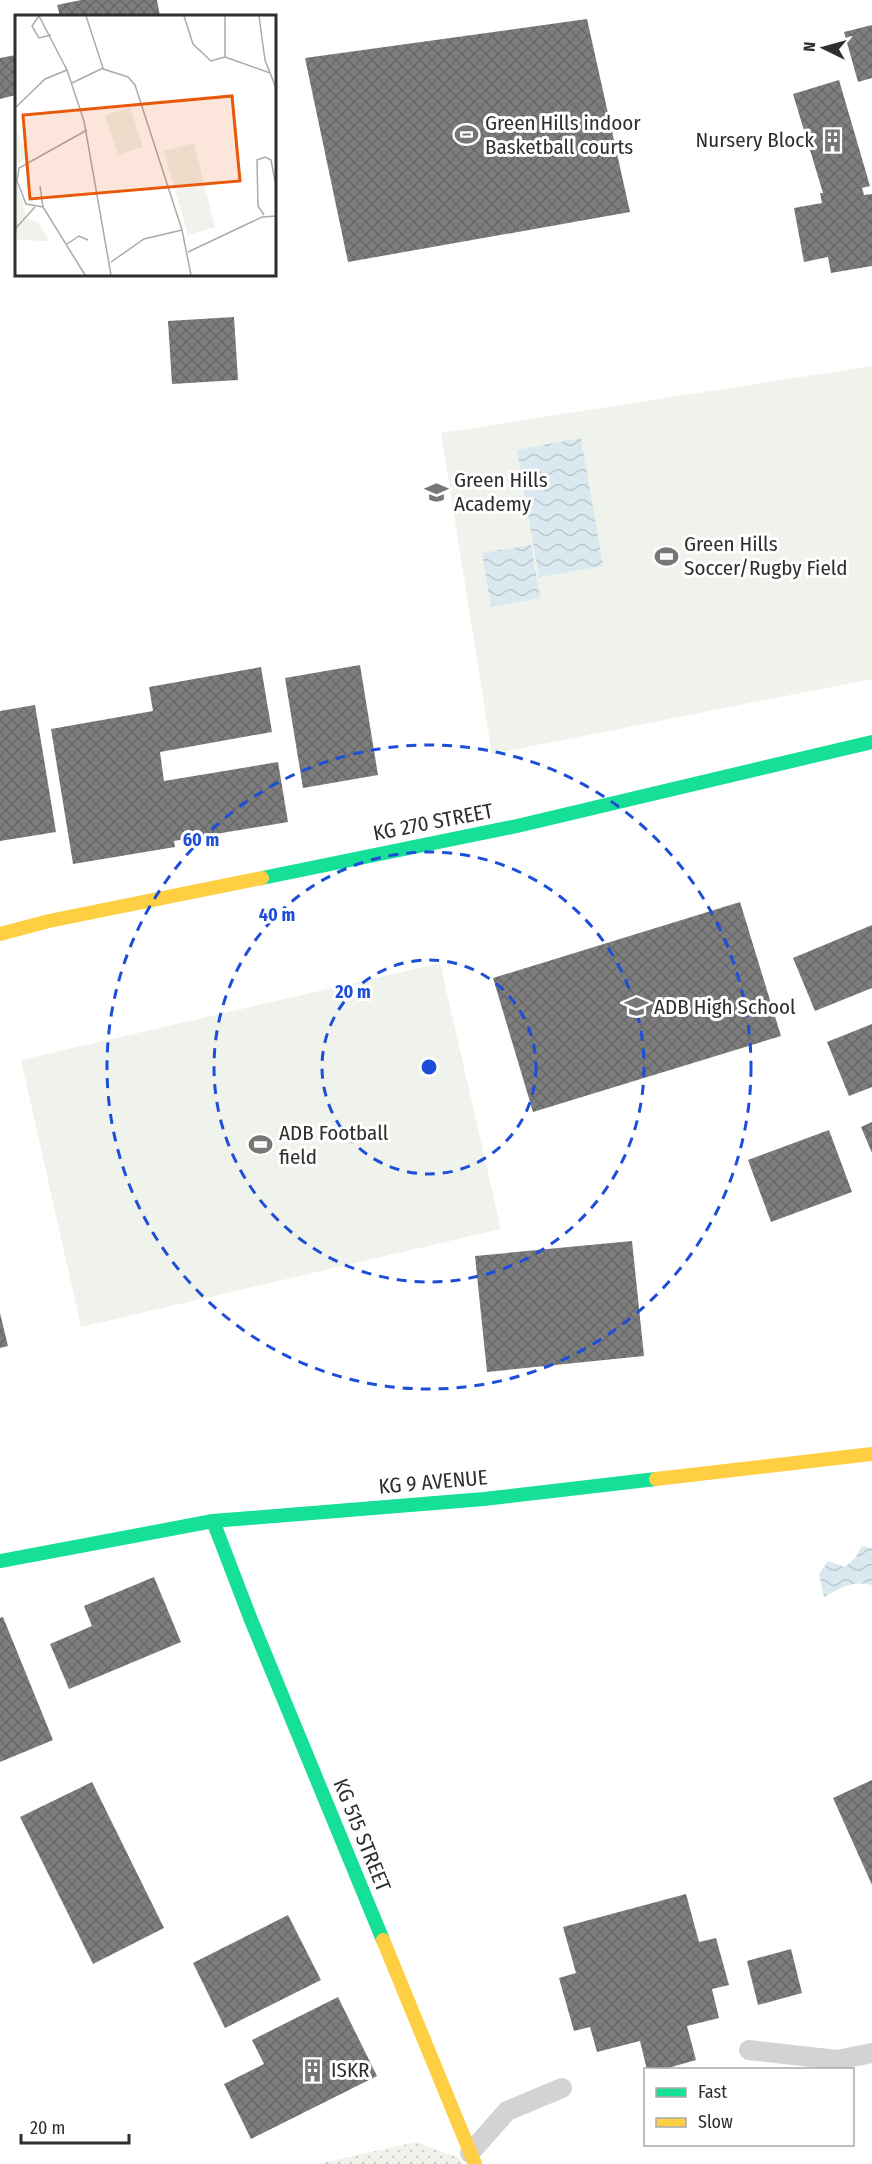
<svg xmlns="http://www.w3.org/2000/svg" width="872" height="2164" font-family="'Fira Sans Condensed',sans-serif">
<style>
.grass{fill:url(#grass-dots)}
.green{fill:#f0f3ec}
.water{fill:url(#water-waves)}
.building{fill:url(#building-cross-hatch)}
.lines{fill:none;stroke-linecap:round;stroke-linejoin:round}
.lane{stroke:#d3d3d3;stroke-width:20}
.fast{stroke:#16e098;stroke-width:14}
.slow{stroke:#ffcf43;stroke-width:14}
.ring{fill:none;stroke:#1d4ed8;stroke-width:3;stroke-dasharray:10 8}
.labels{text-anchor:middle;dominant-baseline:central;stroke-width:6;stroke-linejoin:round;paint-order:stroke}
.poi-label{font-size:21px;fill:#2e2e2e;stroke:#fff;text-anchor:start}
.street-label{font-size:21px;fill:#2e2e2e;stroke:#fff}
.inset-road{fill:none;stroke:#ababab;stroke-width:1.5}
.view{fill:#e8590c;fill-opacity:0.15;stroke:#e8590c;stroke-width:3}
.inset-edge{fill:none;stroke:#2e2e2e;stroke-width:3}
.centre{fill:#1d4ed8;stroke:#fff;stroke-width:3}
.ring-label{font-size:18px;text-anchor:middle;font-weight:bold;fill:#1d4ed8;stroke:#fff;stroke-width:6;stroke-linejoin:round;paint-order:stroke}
</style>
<defs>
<pattern id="grass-dots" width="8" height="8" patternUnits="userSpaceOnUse" patternTransform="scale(1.5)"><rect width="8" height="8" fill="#f0f3ec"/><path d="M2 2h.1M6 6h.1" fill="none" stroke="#ced1cb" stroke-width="1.8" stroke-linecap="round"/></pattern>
<pattern id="water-waves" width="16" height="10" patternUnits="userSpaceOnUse" patternTransform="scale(1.5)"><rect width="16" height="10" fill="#dae8ef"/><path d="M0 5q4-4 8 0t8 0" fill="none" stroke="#bbc7cd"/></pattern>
<pattern id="building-cross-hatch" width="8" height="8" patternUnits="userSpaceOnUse" patternTransform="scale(1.5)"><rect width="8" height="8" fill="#7e7e7e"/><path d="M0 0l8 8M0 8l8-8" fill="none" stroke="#686868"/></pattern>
</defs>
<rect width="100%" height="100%" fill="#fff"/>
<!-- grass -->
<path class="grass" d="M416 2142 459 2158 463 2164H317Z"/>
<!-- green -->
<path class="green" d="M872 366V679L492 754 441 433Z
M440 963 501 1229 81 1327 21 1060Z"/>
<!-- water -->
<path class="water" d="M581 438 603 566 539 577 517 450Z
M531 545 540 598 491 607 482 553Z
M862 1546 872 1548V1585C852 1580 841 1588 824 1597L819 1574 828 1561 845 1567 855 1558Z"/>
<!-- building -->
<path class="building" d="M81 0H157L160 16H60L57 5Z
M587 19 630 212 348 262 305 58Z
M872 25V78L858 82 844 32Z
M16 55V95L0 99V58Z
M839 80 870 186 862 188 864 195 872 194V266L831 273 828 257 804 262 794 208 822 203 820 193H823L793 94Z
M234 317 238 380 172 384 168 321Z
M360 665 378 775 303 788 285 678Z
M261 667 272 732 160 752 164 781 278 762 288 822 174 841 175 847 73 864 51 729 153 711 149 687Z
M35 705 56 832 0 841V711Z
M740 902 781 1036 533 1112 493 978Z
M872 925V988L815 1011 793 958Z
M872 1024V1087L849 1096 827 1042Z
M872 1122V1153L861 1127Z
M829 1130 852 1192 771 1222 748 1160Z
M632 1241 644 1356 487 1372 475 1256Z
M0 1313 8 1346 0 1348Z
M154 1577 181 1642 69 1689 50 1644 92 1626 84 1606Z
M3 1617 53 1740 0 1762V1618Z
M872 1780V1885L833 1798Z
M92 1782 164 1928 93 1964 20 1817Z
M686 1894 699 1942 716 1938 729 1985 712 1989 719 2018 687 2026 696 2060 661 2070H647L640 2041 597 2052 590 2027 574 2031 559 1978 576 1973 563 1927Z
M288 1915 321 1980 225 2028 193 1963Z
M791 1949 802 1993 758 2005 747 1961Z
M338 1997 377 2076 251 2139 224 2084 264 2064 252 2040Z"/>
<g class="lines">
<!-- lane -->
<path class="lane" d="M749 2050 837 2060 872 2053
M470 2153 507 2111 562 2088"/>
<!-- fast -->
<path class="fast" d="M262 878 517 826 872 742
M213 1521 251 1620 383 1940
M0 1561 213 1521 484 1499 656 1479"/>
<!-- slow -->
<path class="slow" d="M0 934 49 921 262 878
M656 1479 872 1454
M383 1940 475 2164"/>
</g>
<!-- distance rings -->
<g class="ring">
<circle cx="429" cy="1067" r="107"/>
<circle cx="429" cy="1067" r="215"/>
<circle cx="429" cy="1067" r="322"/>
</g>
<!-- icons -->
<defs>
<symbol id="stadium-bare" viewBox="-9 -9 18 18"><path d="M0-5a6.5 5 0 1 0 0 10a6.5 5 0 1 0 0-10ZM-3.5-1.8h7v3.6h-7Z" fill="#777" stroke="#fff" stroke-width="2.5" paint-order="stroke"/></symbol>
<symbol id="building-bare" viewBox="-9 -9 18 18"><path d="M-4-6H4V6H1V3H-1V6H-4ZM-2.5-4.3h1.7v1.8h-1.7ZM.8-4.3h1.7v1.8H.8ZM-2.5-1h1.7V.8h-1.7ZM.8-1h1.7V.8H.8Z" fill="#777" stroke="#fff" stroke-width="2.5" paint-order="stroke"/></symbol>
<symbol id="school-bare" viewBox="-9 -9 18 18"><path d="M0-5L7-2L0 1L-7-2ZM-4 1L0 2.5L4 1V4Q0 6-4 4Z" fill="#777" stroke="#fff" stroke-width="2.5" paint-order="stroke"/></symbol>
</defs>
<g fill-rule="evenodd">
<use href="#stadium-bare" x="450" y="118" width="33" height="33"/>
<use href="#building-bare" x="816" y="124" width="33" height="33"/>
<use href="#school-bare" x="420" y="476" width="33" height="33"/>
<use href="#stadium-bare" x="650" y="540" width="33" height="33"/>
<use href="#school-bare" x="620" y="990" width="33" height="33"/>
<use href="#stadium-bare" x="244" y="1128" width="33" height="33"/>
<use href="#building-bare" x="296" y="2054" width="33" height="33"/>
</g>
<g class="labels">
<!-- poi labels -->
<g class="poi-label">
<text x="485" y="123">Green Hills indoor<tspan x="485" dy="24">Basketball courts</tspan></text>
<text x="814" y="140" text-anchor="end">Nursery Block</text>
<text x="454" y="480">Green Hills<tspan x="454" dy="24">Academy</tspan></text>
<text x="684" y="544">Green Hills<tspan x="684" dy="24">Soccer/Rugby Field</tspan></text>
<text x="654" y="1007">ADB High School</text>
<text x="279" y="1133">ADB Football<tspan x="279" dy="24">field</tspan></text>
<text x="331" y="2070">ISKR</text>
</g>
<!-- street labels -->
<g class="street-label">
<text transform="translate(433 822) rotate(-11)">KG 270 STREET</text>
<text transform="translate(433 1482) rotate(-5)">KG 9 AVENUE</text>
<text transform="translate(362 1835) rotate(68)">KG 515 STREET</text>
</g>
</g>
<!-- overview -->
<g transform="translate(15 15)">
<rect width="261" height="261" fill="#fff"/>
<path d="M0 112 13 140 1 152 0 161 12 204 23 207 35 226 2 225 0 204Z" fill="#f0f3ec"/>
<path d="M115 92 128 132 103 140 90 101ZM179 128 200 212 173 220 149 136Z" fill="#f0f3ec"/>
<path class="inset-road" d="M24 1 17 11 24 23 36 20M24 1 52 55 69 106 96 260M169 1 178 29 196 46 210 42V1M244 1 250 45 261 73M210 42 255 58M88 54 113 62 120 70 167 215 176 260M57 68 88 53 71 1M0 93 30 64 52 55M25 171 28 192 70 260M28 192 11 189 2 166 4 153 72 115M249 200 243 191 242 145 250 142 256 145 261 171M0 214 20 192M52 229 64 221 73 225M173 237 247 202 261 201M96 247 129 224 167 215"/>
<path class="view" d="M217 81 225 166 15 184 8 100Z"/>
<rect width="261" height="261" class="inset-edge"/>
</g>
<circle cx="429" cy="1067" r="9" class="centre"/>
<g class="ring-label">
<text x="201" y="846">60 m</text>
<text x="277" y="921">40 m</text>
<text x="353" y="998">20 m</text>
</g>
<!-- legend -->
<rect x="644" y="2068" width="210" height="78" fill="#ffffff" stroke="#ababab" stroke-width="1.5"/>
<rect x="656" y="2088" width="30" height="9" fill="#16e098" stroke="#ababab" stroke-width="1.5"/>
<text x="698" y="2098" font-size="18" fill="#2e2e2e">Fast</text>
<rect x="656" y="2118" width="30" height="9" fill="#ffcf43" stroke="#ababab" stroke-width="1.5"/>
<text x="698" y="2128" font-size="18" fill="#2e2e2e">Slow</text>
<!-- north arrow -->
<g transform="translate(824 48) rotate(275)" stroke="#ffffff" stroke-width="4.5" paint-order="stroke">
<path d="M0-4.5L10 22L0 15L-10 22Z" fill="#2e2e2e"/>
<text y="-9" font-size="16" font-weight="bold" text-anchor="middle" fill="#2e2e2e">N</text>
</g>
<!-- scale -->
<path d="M21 2134v9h108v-9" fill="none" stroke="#2e2e2e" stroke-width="3"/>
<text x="30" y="2134" font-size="18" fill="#2e2e2e" stroke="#ffffff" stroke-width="4.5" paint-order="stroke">20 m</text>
</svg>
